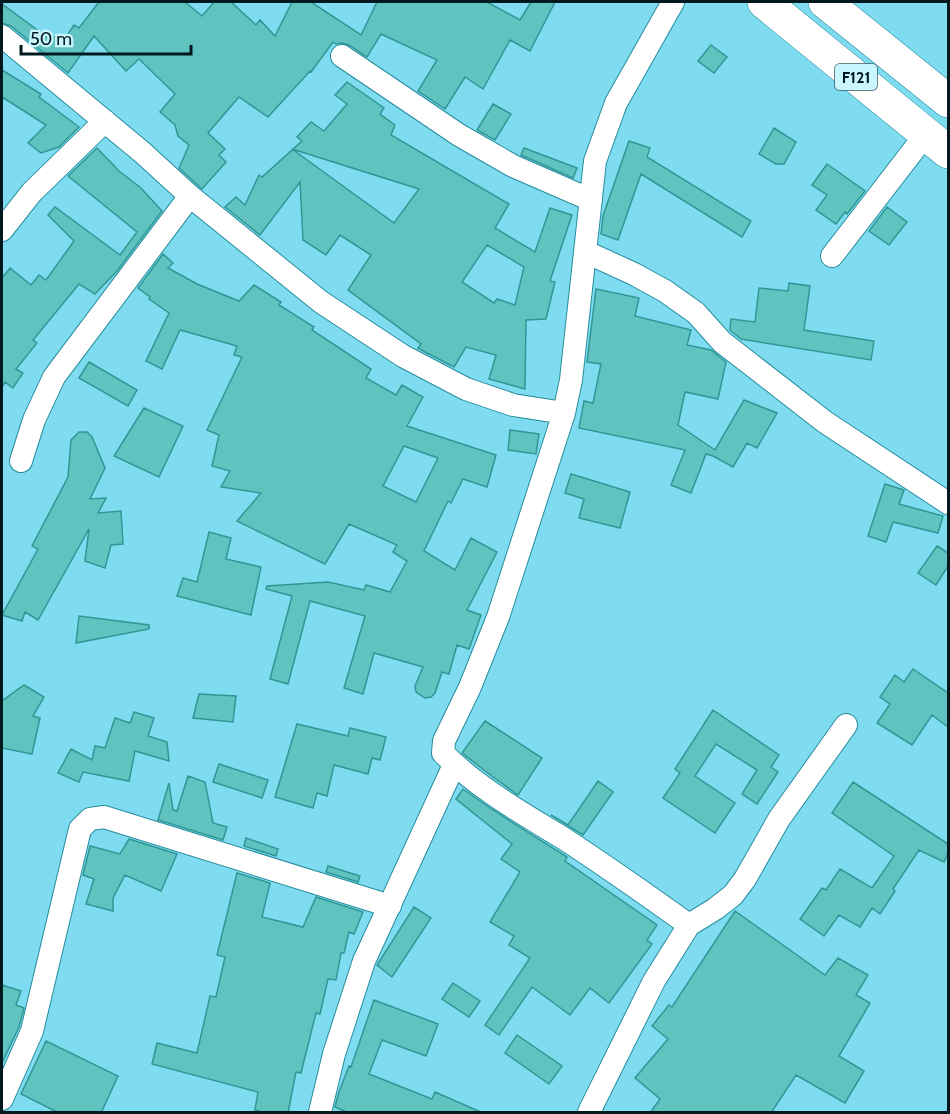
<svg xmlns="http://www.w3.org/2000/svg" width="950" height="1114" font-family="Cabin,sans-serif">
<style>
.building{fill:#60c3c0;stroke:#2f9795;stroke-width:1.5;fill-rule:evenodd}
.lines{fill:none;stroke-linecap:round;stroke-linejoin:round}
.minor-casing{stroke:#268c9e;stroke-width:24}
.primary-casing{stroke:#268c9e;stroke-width:34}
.minor{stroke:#fff;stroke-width:22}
.primary{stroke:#fff;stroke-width:33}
.labels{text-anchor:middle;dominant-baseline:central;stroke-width:4.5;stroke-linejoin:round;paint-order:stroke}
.shield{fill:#caf6ff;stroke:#3d5b62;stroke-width:1.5}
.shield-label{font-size:16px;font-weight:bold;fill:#00191f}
</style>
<rect width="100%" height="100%" fill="#7fdcf0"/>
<!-- building -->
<path class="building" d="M99 2H185L202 16 214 2H231L256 25 260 20 275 36 292 2H311L361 35 377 2H487L520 20 531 2H555L530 51 510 40 483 89 465 77 445 109 418 91 437 60 381 34 367 57 349 45 342 43 336 44 333 42 311 72 310 71 268 117 239 97 208 133 225 149 219 155 226 162 202 189 179 168 189 145 178 136 175 125 160 112 175 94 139 59 126 71 94 36 68 73 11 26 2 23V4L51 40 57 35 62 43 74 25 79 28Z
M711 45 727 57 714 73 698 61Z
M2 70 41 94 39 97 79 127 59 147 41 153 28 143 46 125 2 97Z
M347 82 384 108 380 114 395 125 391 135 509 204 495 228 535 252 550 208 572 215 550 281 555 282 546 319 526 320 525 389 489 379 496 355 466 347 454 367 425 352 418 348 421 344 348 290 371 255 340 235 326 255 303 240 300 182 260 235 225 207 236 197 245 205 259 175 262 177 302 141 297 137 311 122 324 131 347 104 335 95ZM292 149 419 189 394 223ZM487 245 524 267 515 305 497 299 494 303 462 282Z
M493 104 511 114 495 140 477 130Z
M774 128 796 142 784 164H776L759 154Z
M629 141 650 148 647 157 751 221 742 237 641 174 618 240 601 234 603 216Z
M97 148 119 171 141 188 162 211 117 271 95 294 79 284 33 340 37 343 16 369 23 373 13 388 5 382 2 387V278L10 268 31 285 39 275 46 280 74 241 48 215 55 207 120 255 137 232 68 176Z
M524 148 577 168 573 178 521 155Z
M827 164 865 191 847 214 845 212 836 224 816 210 827 195 812 185Z
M887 207 907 222 889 245 869 231Z
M163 254 173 263 168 268 197 284 239 301 254 285 281 302 279 305 314 327 312 330 371 369 366 378 396 395 402 385 423 397 407 426 496 455 487 487 463 479 451 503 448 501 424 551 455 570 471 538 497 552 467 610 481 615 469 649 457 645 449 674 442 672 435 693 431 697 425 698 416 692 415 686 423 667 374 653 363 694 344 688 365 616 310 601 288 684 270 679 292 596 266 589 267 586 328 582 364 590 366 585 390 592 407 561 393 552 397 545 349 524 325 564 237 521 261 493 221 487 230 471 212 466 219 435 207 430 242 357 234 355 237 346 180 330 162 369 146 361 169 313 149 299 150 297 138 288ZM404 446 438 458 416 502 383 486Z
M789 283 810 286 804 330 874 341 871 360 741 339 730 330 731 319 755 322 759 288 788 291Z
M596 289 639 298 635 316 691 330 687 345 711 350 726 362 718 399 685 392 678 425 715 450 744 400 777 413 757 448 747 443 733 467 713 456 706 454 691 493 671 485 685 450 579 428 584 401 593 403 601 364 587 362Z
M89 362 137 390 128 406 79 378Z
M144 408 183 426 159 477 114 456Z
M510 430 539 434 536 454 508 450Z
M79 432H87L92 437 105 468 90 499 106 498 98 513 121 511 123 544 111 545 105 568 85 561 89 529 38 620 25 612 22 621 2 615 38 549 32 546 68 477 71 440Z
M571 474 630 492 620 528 579 518 584 499 565 493Z
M885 484 904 490 899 504 943 516 938 533 893 522 886 542 868 536Z
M209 532 231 538 226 559 261 567 251 615 177 596 183 578 197 582Z
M937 546 948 553V566L936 585 918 573Z
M79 616 149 625V629L76 643Z
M913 669 948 693V727L932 715 912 745 877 723 890 704 880 697 895 675 904 682Z
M24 685 44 697 33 716 40 718 32 754 2 748V701Z
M199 694 236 696 233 722 193 718Z
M713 710 779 755 771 767 778 772 757 804 742 794 757 770 716 744 695 776 735 803 715 833 663 798 680 773 675 769Z
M134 712 154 718 148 736 167 742 169 761 135 751 129 781 83 772 79 782 58 773 71 749 92 760 95 746 105 748 115 718 130 723Z
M485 721 542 758 518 795 493 777 462 753Z
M297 724 348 736 350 728 386 737 380 760 372 758 368 774 334 765 327 796 317 793 313 808 275 797Z
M219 764 268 780 262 798 213 782Z
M188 776 205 782 213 823 227 827 223 840 158 820 169 783 173 810 177 811Z
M598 781 613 792 583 835 551 815 568 825Z
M853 782 948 844V853L944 862 919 850 893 889 895 891 880 914 872 908 860 927 839 915 824 936 800 919 822 888 826 890 840 869 872 888 894 856 832 813Z
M463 789 493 810 567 857 565 861 657 925 647 940 652 944 609 1003 590 988 570 1015 532 987 499 1035 485 1025 530 958 509 945 514 936 490 922 520 872 501 859 512 844 456 799Z
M246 838 278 849 276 856 244 846Z
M129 839 177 854 161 891 125 875 113 898V911L86 904 94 879 83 875 90 846 120 854Z
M328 866 360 876 358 882 326 872Z
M237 873 270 883 262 917 303 927 316 897 363 912 354 934 349 932 344 953H341L336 980 328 979 320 1014 316 1013 301 1073 296 1072 288 1113H265L255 1110 258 1092 152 1064 157 1043 197 1053 210 996 216 997 225 957 217 955Z
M414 907 431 918 392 977 377 965Z
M735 911 825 975 838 958 868 975 856 995 870 1003 839 1056 864 1071 845 1103 796 1075 771 1113H650L660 1099 635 1078 668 1039 652 1026 669 1005 672 1007Z
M453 983 480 1001 469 1017 442 999Z
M2 985 21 991 16 1005 24 1008 19 1027 2 1063Z
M374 1000 438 1024 426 1056 382 1040 369 1074 432 1099 435 1092 483 1113H349L335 1107 339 1092 349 1066 351 1067Z
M517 1035 562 1066 549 1084 505 1053Z
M46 1041 118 1076 101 1113H59L21 1094Z"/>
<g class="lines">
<defs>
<path id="minor" d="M2 36 143 153 190 196 321 302 403 356 466 389 513 405 564 413 571 380 595 161 616 103 673 2
M342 56 459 135 513 166 591 200
M2 230 32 192 105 121
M586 252 634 274 665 291 696 313 722 342 825 422 948 503
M832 256 926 134
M564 413 498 617 470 687 444 741 443 753C476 787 522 813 563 838 606 866 647 895 689 925L654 981 589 1112
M21 461 34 420 54 377 190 196
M689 925 715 909 733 895 745 879 779 819 846 725
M2 1099 32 1031 80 829 90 819 104 817 390 906
M320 1112 334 1054 364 961 454 765"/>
<path id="primary" d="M764 2 948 152
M825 2 948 101"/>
</defs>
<!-- minor casing -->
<use href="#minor" class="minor-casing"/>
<!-- primary casing -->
<use href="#primary" class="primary-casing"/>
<!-- minor -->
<use href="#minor" class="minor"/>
<!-- primary -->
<use href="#primary" class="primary"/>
</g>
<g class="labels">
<!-- shield labels -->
<rect class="shield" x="835" y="64" width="42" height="26" rx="4.5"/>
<g class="shield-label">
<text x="856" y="77">F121</text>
</g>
</g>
<!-- border -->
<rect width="950" height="1114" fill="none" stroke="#00191f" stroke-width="6"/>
<!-- scale -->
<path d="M21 45v9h170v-9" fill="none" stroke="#00191f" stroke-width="3"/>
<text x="30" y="45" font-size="18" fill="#00191f" stroke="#caf6ff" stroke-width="4.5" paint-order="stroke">50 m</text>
</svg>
